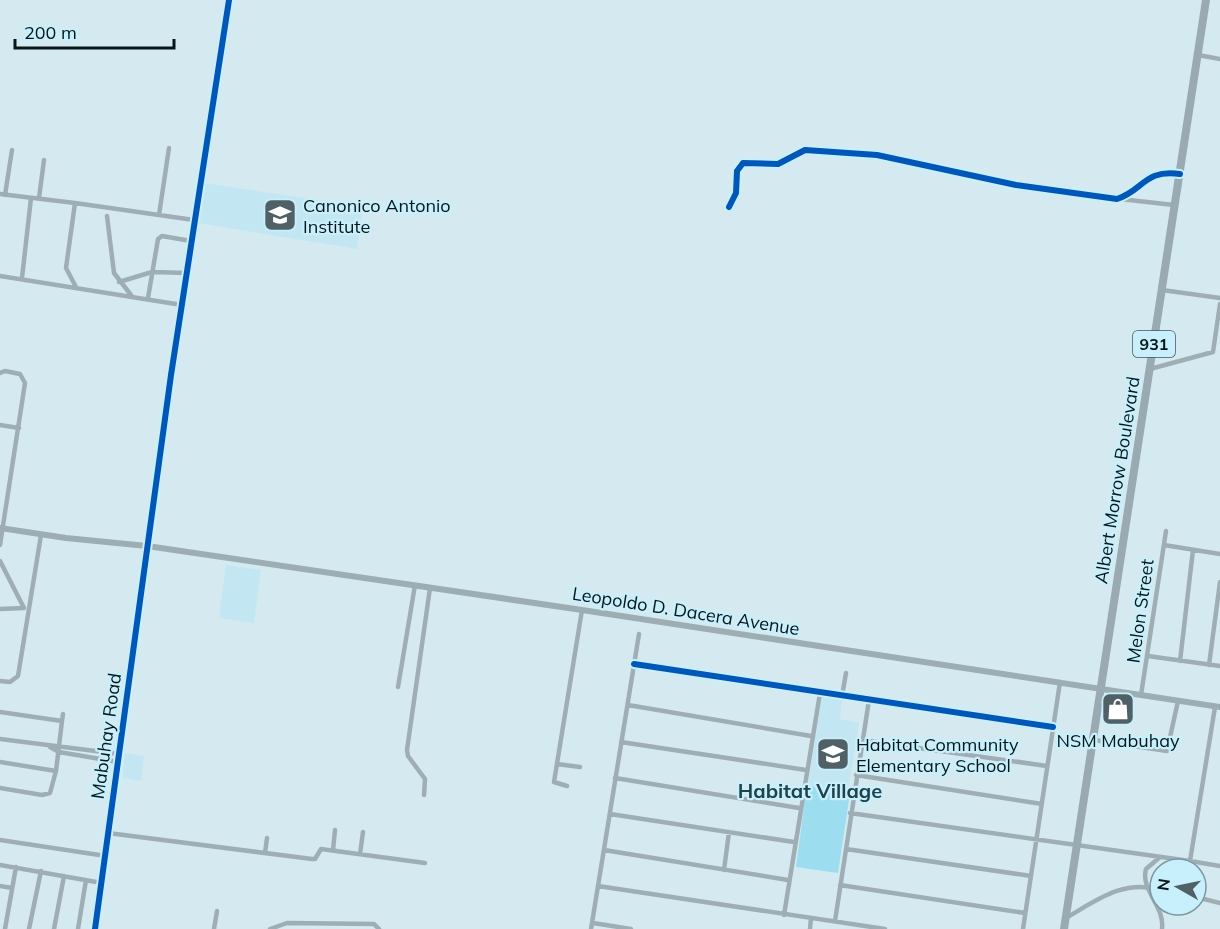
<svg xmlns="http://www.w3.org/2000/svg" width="1220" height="929" font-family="Mulish,sans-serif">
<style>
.built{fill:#c2e7f3}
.green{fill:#9dddf0}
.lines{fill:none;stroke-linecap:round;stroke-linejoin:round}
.street{stroke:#9faeb5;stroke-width:4.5}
.secondary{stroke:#9dadb4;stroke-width:6}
.highway{stroke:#99aab3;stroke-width:8}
.cycleway-casing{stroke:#c8f0fc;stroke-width:10}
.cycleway{stroke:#0057b8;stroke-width:6}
.labels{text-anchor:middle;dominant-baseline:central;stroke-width:4.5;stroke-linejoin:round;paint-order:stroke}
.shield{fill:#c8f0fc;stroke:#42575e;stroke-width:1.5}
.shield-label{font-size:16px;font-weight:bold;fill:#08161b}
.poi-label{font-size:18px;fill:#08161b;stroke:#c8f0fc;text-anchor:start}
.street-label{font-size:18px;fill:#08161b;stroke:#c8f0fc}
.neighbourhood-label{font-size:20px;font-weight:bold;fill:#1f434d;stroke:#c8f0fc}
</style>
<rect width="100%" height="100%" fill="#d4eaf0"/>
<!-- built -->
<path class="built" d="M204 183 363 207 357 249 198 223Z
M226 565 261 570 254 623 219 618Z
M822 696 842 699 840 719 859 723 848 791 808 785Z
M125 753 144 756 141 781 122 778Z"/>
<!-- green -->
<path class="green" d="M807 785 850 793 838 873 796 867Z"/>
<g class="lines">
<!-- street -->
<path class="street" d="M1198 55 1220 59
M169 148 159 215 194 220
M0 194 75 203 66 268 76 287
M5 195 12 150
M39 198 44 160
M1120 199 1174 205
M75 203 159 215
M729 207 736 193 737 171 743 163 778 164 805 150 877 155 1016 185 1117 199C1144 190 1144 169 1180 174
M107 216 114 273 131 295
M0 276 182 305
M22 278 31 198
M119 282 152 272 187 273
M1162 290 1220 298
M148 298 158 239 162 236 191 241
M1150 369 1213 352 1220 304
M0 373 5 371 20 374 25 383 0 545
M0 425 19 428
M1164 545 1220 554
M147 546 229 0
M0 561 24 608
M0 609 24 608
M1148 656 1220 666
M1180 661 1193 550
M634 664 1053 727
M1209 665 1220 582
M0 681 10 682 18 676 41 535
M398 687 415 585
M1141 695 1166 531
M842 696 846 673
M628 705 811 736
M1215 707 1190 861 1220 866
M0 712 62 721 63 714
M0 739 119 754
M862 740 1047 766
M1094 740 1167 751 1178 701
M621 742 806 770
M50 747 59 752 118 762
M0 762 56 771
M557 764 580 767
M856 775 1042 804
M615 778 799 808
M567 786 554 782 582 610
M0 788 42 795 50 793 56 771 62 721
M424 795 425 779 408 756 407 750 430 588
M850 813 1190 861
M610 814 794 842
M108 833 312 859H315L321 849 425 863
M0 840 106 856
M846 849 1031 876
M333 850 335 830
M604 850 788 880
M265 853 267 838
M360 854 363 832
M1160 857 1146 869C1140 890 1165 906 1162 929
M0 865 102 883
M724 870 729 832
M840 885 1025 913
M0 886 12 888
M598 886 885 929
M1196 897 1220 903
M784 915 820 693
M1066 918C1097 900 1124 879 1160 890
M835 921 869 700
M593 923 631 929
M5 929 16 867
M29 929 41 871
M54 929 64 876
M78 929 86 880
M214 929 217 911
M270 929 287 923 374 924 379 929
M591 929 639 634
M810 929 811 918
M1023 929 1060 682"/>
<!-- secondary -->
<path class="secondary" d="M0 528 66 538 147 546 582 610 1220 707
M95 929 147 546"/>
<!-- highway -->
<path class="highway" d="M1064 929 1206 0"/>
<defs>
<path id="cycleway" d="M729 207 736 193 737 171 743 163 778 164 805 150 877 155 1016 185 1117 199C1144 190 1144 169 1180 174
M634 664 1053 727
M95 929 171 375 229 0"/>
</defs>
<!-- cycleway casing -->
<use href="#cycleway" class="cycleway-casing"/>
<!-- cycleway -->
<use href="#cycleway" class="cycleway"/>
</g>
<!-- icons -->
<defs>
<symbol id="school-square" viewBox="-11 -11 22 22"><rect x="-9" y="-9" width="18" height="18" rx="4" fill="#4f6066" stroke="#c8f0fc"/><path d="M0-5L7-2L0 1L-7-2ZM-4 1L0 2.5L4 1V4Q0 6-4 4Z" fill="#fff"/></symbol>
<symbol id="shop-square" viewBox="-11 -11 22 22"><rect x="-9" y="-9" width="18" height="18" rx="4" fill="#4f6066" stroke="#c8f0fc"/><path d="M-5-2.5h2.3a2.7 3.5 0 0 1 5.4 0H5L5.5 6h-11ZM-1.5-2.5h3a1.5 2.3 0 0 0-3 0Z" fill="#fff"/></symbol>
</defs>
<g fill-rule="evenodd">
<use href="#school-square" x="261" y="196" width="38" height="38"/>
<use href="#shop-square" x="1099" y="690" width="38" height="38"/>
<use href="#school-square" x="814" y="735" width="38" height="38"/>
</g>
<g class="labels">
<!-- shield labels -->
<rect class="shield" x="1133" y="331" width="42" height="26" rx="4.5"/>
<g class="shield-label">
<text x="1154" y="344">931</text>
</g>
<!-- poi labels -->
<g class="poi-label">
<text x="303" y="205">Canonico Antonio<tspan x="303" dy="21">Institute</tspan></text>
<text x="1118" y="740" text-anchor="middle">NSM Mabuhay</text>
<text x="856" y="744">Habitat Community<tspan x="856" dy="21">Elementary School</tspan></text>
</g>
<!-- street labels -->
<g class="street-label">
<text transform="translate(1117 480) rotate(-81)">Albert Morrow Boulevard</text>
<text transform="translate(686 611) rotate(9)">Leopoldo D. Dacera Avenue</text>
<text transform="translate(1140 611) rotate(-82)">Melon Street</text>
<text transform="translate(106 736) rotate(-82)">Mabuhay Road</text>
</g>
<!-- neighbourhood labels -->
<g class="neighbourhood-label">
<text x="810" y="790">Habitat Village</text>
</g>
</g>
<!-- north arrow -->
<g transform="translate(1178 887) rotate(279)"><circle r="28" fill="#c8f0fc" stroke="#7b99a2" stroke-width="1.5"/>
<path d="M0-4.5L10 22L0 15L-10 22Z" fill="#4f6066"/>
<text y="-9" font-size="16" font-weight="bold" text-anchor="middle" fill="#08161b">N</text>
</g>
<!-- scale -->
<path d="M15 39v9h159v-9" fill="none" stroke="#08161b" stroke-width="3"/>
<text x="24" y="39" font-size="18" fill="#08161b" stroke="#c8f0fc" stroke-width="4.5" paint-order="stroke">200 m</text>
</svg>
